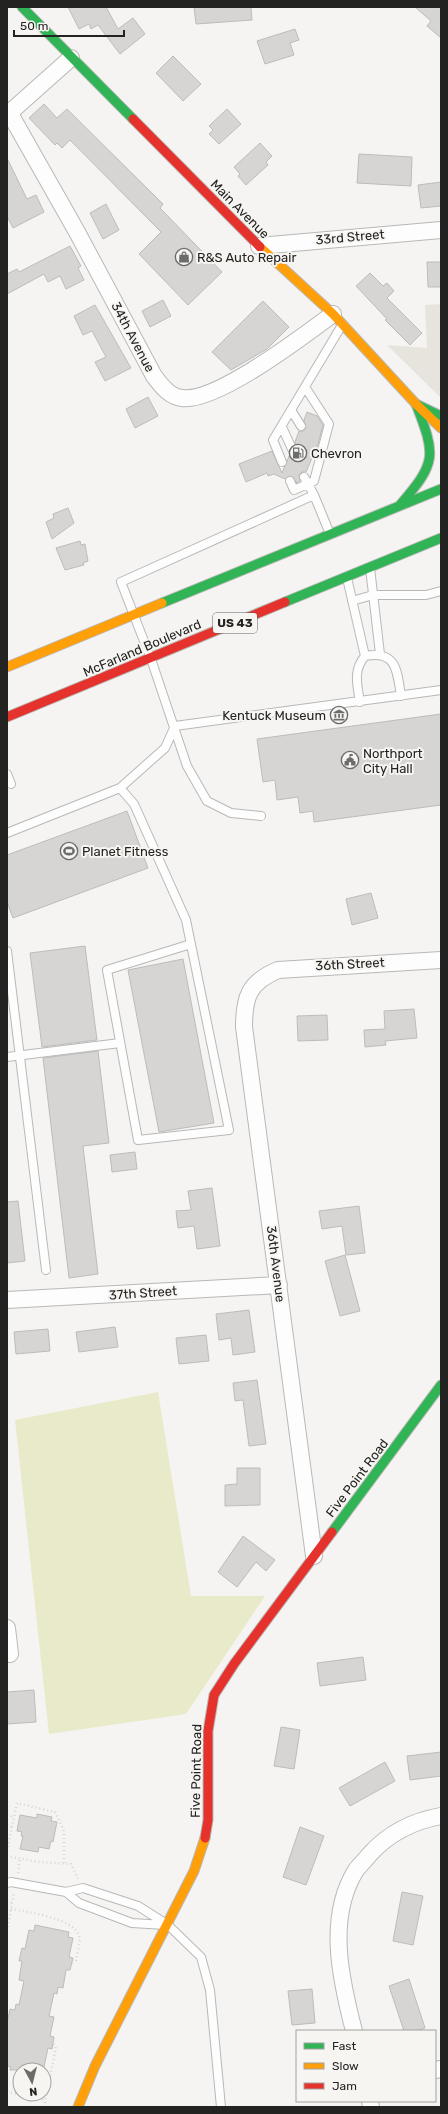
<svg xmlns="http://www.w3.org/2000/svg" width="448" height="2114" font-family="Rubik,sans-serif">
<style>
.built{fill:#e6e4dd}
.green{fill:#e9eac9}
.building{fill:#d6d5d4;stroke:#bdbcba}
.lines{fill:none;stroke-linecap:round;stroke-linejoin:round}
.lane-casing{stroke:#b8b8b6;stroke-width:10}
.street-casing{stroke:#b8b8b6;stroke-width:18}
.fast-casing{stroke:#b8b8b6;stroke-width:11}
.slow-casing{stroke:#b8b8b6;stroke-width:11}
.jam-casing{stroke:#b8b8b6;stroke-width:11}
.path{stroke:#d6d6d5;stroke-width:2.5;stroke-dasharray:1 3;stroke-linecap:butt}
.lane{stroke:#fefdfd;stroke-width:8}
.street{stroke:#fefdfd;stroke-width:16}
.fast{stroke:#30b455;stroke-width:9}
.slow{stroke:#ff9f0a;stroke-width:9}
.jam{stroke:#e5322d;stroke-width:9}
.labels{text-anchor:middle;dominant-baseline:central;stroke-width:4;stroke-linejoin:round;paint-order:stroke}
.shield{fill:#f6f5f1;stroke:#626260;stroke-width:1}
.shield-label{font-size:12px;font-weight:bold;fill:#232322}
.street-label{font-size:13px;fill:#232322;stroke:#f6f5f1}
.poi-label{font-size:13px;fill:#232322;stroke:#f6f5f1;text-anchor:start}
</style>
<rect width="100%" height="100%" fill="#f5f4f2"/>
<!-- built -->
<path class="built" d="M441 304V398L387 345 427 348 425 305Z"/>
<!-- green -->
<path class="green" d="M158 1392 191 1596H265L186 1714 49 1734 15 1420Z"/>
<!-- building -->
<path class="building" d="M68 7H106L118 29 133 18 145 34 120 54 98 25 91 29 89 24 79 29Z
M194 7H251L252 20 196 24Z
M415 7H441V38L427 26 431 21Z
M295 29 299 40 290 43 294 55 265 64 257 41Z
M173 56 201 84 183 101 156 73Z
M44 104 57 118 67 109 163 204 160 208 222 272 188 305 139 254 161 232 70 140 62 148 57 143 55 145 29 118Z
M227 109 241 124 219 144 209 134 213 130 209 126Z
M260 143 272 156 266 162 268 165 246 185 238 176 240 174 234 167Z
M359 154 412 157 411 186 357 183Z
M7 158 27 199 36 195 44 212 13 228 7 216Z
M441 182V206L421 208 418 185Z
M106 204 119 230 103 239 90 213Z
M70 246 81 266 78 268 84 280 66 289 60 276 48 282 44 274 7 294V274L17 269 19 272Z
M427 262H441V287H428Z
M370 273 383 286 387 283 394 291 387 298 422 333 410 345 385 320 387 319 356 286Z
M163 300 171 316 150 327 142 311Z
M263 301 289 327 267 349 231 370 212 352Z
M95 305 131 368 105 381 95 362 106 357 92 331 83 335 74 316Z
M148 397 158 416 135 428 126 409Z
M307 412 317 416 323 425 318 444 306 472H302L299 475 300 481 297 483 291 476 285 479 274 474 268 476 267 473 246 482 239 464 272 451 282 473 290 454 297 452 295 442 299 431H304L306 428 304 420Z
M68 508 74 523 52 539 46 522 54 518 53 514Z
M80 541 81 545 85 544 88 561 83 563 84 565 65 570 56 548Z
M441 714V805L314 822 313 811 300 813 298 797 277 800 275 780 263 782 257 739Z
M127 811 148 868 13 918 7 902V855Z
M371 893 378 918 352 925 346 899Z
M85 946 97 1040 42 1047 30 953Z
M183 959 214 1123 159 1132 128 970Z
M414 1009 417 1038 385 1041 386 1045 365 1047 364 1030 385 1029 384 1011Z
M327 1015 328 1040 298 1041 297 1016Z
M98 1051 109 1143 83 1146 98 1274 69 1278 43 1058Z
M135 1152 137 1169 112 1172 110 1155Z
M212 1188 220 1246 197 1249 194 1226 178 1228 176 1211 191 1210 188 1191Z
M18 1201 25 1261 7 1263V1202Z
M359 1206 365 1253 346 1255 342 1226 322 1229 319 1211Z
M345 1255 360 1311 340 1316 325 1261Z
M249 1310 255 1352 233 1355 231 1338 219 1340 216 1314Z
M115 1327 118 1347 79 1352 76 1332Z
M48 1329 50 1351 16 1354 14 1332Z
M206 1335 209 1361 179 1364 176 1338Z
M257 1380 266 1444 249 1446 243 1400 235 1401 233 1383Z
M237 1468H260V1505L225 1506V1485L237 1484Z
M243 1536 275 1560 266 1571 256 1562 237 1587 218 1572Z
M363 1657 366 1680 320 1686 317 1663Z
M34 1690 36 1722 7 1724V1692Z
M281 1727 300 1730 294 1769 274 1766Z
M441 1752V1776L410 1780 407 1756Z
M385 1762 395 1781 350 1806 339 1788Z
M37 1814 52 1817 51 1821 57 1822 53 1842 51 1841 49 1849 39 1847 38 1852 20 1849 23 1836H21L22 1832 17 1831 20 1815 37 1818Z
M300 1827 324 1836 306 1885 283 1877Z
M402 1892 423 1896 413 1945 393 1941Z
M35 1925 69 1932 68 1937 73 1938 69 1957 73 1958 70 1970H66L63 1988 58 1987 57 1994 54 1993 49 2016 54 2017 50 2036 54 2037 52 2049 48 2048 44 2067 39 2066 38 2070H10L11 2067 7 2066V2023L10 2009 15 2010 16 2004 19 2005 24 1981 19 1980 22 1961H19L22 1948 25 1949 29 1930 34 1931Z
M409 1979 425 2028 415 2031H404L389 1986Z
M312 1989 315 2023 292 2025 288 1991Z"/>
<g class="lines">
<defs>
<path id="lane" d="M291 410 301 426
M282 427 292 449
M282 462 273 440 342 325
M304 477 314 495
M290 481 294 490 314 481 329 424 305 387
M370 568 380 654
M347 578 365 656
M352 601 373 595H426L441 591
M360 702C357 684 353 670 365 656 397 650 397 671 401 696
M7 774 11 784
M120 788 134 804 186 920 229 1130 138 1140 107 970 191 944
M261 816 231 813 207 801 187 766 151 659 121 582 314 495 330 534
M7 833 120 788 165 748 175 726 441 690
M7 951 46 1270
M7 1057 120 1043
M7 1883 11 1882 66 1892 83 1888 138 1906 168 1925 201 1957 210 1990 221 2107
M66 1892 79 1903 132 1923 165 1925"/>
<path id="street" d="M9 112 77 232 154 376C161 385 169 397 182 398 216 403 303 336 333 314
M7 115 71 58
M259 246 441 230
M7 1300 279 1285
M314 1556 244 1027C244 997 249 982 278 970L441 960
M7 1628 10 1654H7
M354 2031C341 1981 326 1918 356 1870 360 1865 366 1859 370 1854 389 1833 413 1821 441 1816
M435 2070 441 2069
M370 2101 371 2107"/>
<path id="fast" d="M22 7 133 119
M416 404 441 416
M400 505C437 462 436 456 416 404
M285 602 441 538
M162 603 441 489
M332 1532 441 1385"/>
<path id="slow" d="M260 247 333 314 416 404 441 428
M7 667 162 603
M78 2107 95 2066 194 1871 205 1838"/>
<path id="jam" d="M133 119 260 247
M7 717 285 602
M205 1838 208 1820V1731L214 1695 234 1664 332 1532"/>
</defs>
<!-- lane casing -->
<use href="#lane" class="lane-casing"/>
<!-- street casing -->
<use href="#street" class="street-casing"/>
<!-- fast casing -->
<use href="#fast" class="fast-casing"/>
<!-- slow casing -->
<use href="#slow" class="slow-casing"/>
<!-- jam casing -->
<use href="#jam" class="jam-casing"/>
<!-- path -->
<path class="path" d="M7 1815 14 1817
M7 1825 12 1827
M7 1851 17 1803 55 1812 64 1831V1864
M7 1856 38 1862 71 1864 78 1879
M18 1873 20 1858
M7 1902 12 1903
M11 1909C27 1912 74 1918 79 1936 81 1943 77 1953 76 1960L71 1964
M7 1931 14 1892
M7 2092 45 2100
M44 2107 56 2047 53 2043"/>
<!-- lane -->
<use href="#lane" class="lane"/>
<!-- street -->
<use href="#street" class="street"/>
<!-- fast -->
<use href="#fast" class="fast"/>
<!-- slow -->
<use href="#slow" class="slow"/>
<!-- jam -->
<use href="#jam" class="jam"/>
</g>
<!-- icons -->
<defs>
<symbol id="shop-ring" viewBox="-11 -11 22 22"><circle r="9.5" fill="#f6f5f1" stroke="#6c6c6b" stroke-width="1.5"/><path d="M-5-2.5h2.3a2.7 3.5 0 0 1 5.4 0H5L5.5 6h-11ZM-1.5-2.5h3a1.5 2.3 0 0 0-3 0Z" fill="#6c6c6b"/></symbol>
<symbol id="fuel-ring" viewBox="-11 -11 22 22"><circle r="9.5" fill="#f6f5f1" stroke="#6c6c6b" stroke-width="1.5"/><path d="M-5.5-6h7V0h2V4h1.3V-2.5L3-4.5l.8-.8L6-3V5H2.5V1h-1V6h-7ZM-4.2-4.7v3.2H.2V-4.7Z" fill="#6c6c6b"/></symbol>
<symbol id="museum-ring" viewBox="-11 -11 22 22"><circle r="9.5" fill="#f6f5f1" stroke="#6c6c6b" stroke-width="1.5"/><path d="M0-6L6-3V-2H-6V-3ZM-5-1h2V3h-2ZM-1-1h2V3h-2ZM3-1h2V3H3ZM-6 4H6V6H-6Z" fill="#6c6c6b"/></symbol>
<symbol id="civic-ring" viewBox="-11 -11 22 22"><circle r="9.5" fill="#f6f5f1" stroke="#6c6c6b" stroke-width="1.5"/><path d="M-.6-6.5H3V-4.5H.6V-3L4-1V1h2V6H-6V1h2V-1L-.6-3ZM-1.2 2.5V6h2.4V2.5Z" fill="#6c6c6b"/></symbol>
<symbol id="stadium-ring" viewBox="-11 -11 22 22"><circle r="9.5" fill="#f6f5f1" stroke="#6c6c6b" stroke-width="1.5"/><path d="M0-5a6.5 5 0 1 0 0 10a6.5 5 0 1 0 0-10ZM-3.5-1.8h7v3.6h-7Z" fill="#6c6c6b"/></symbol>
</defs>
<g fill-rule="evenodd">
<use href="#shop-ring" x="174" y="247" width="20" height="20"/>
<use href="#fuel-ring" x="288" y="443" width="20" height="20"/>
<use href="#museum-ring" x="329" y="705" width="20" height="20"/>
<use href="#civic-ring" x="340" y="750" width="20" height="20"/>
<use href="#stadium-ring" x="59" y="841" width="20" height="20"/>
</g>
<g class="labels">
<!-- shield labels -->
<rect class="shield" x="213" y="613" width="44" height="20" rx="3"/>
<g class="shield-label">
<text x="235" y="623">US 43</text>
</g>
<!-- street labels -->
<g class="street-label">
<text transform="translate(240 209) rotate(45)">Main Avenue</text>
<text transform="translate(350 237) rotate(-5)">33rd Street</text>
<text transform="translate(133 337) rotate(62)">34th Avenue</text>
<text transform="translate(142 648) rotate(-23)">McFarland Boulevard</text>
<text transform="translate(350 964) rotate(-3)">36th Street</text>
<text transform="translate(276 1264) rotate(83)">36th Avenue</text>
<text transform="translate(143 1293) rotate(-4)">37th Street</text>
<text transform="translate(357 1478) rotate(-53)">Five Point Road</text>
<text transform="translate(196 1771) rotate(-89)">Five Point Road</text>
</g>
<!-- poi labels -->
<g class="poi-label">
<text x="197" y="257">R&amp;S Auto Repair</text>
<text x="311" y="453">Chevron</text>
<text x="326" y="715" text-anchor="end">Kentuck Museum</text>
<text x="363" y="753">Northport<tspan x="363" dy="15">City Hall</tspan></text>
<text x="82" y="851">Planet Fitness</text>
</g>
</g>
<!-- border -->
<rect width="448" height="2114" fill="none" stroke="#232322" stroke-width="16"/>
<!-- legend -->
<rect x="296" y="2030" width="140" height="72" fill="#f6f5f1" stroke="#a2a19e"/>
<rect x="304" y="2043" width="20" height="6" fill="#30b455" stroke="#a2a19e"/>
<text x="332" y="2050" font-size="12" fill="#232322">Fast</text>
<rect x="304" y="2063" width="20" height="6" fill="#ff9f0a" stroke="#a2a19e"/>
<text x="332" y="2070" font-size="12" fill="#232322">Slow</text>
<rect x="304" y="2083" width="20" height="6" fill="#e5322d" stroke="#a2a19e"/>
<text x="332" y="2090" font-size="12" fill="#232322">Jam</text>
<!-- north arrow -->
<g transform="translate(32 2082) rotate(173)"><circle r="19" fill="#f6f5f1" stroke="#a2a19e"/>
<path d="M0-3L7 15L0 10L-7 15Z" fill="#6c6c6b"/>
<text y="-6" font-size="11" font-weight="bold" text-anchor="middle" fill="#232322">N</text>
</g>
<!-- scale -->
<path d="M14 30v6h110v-6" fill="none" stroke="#232322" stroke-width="2"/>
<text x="20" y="30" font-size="12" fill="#232322" stroke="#f6f5f1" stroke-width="3" paint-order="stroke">50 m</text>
</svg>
